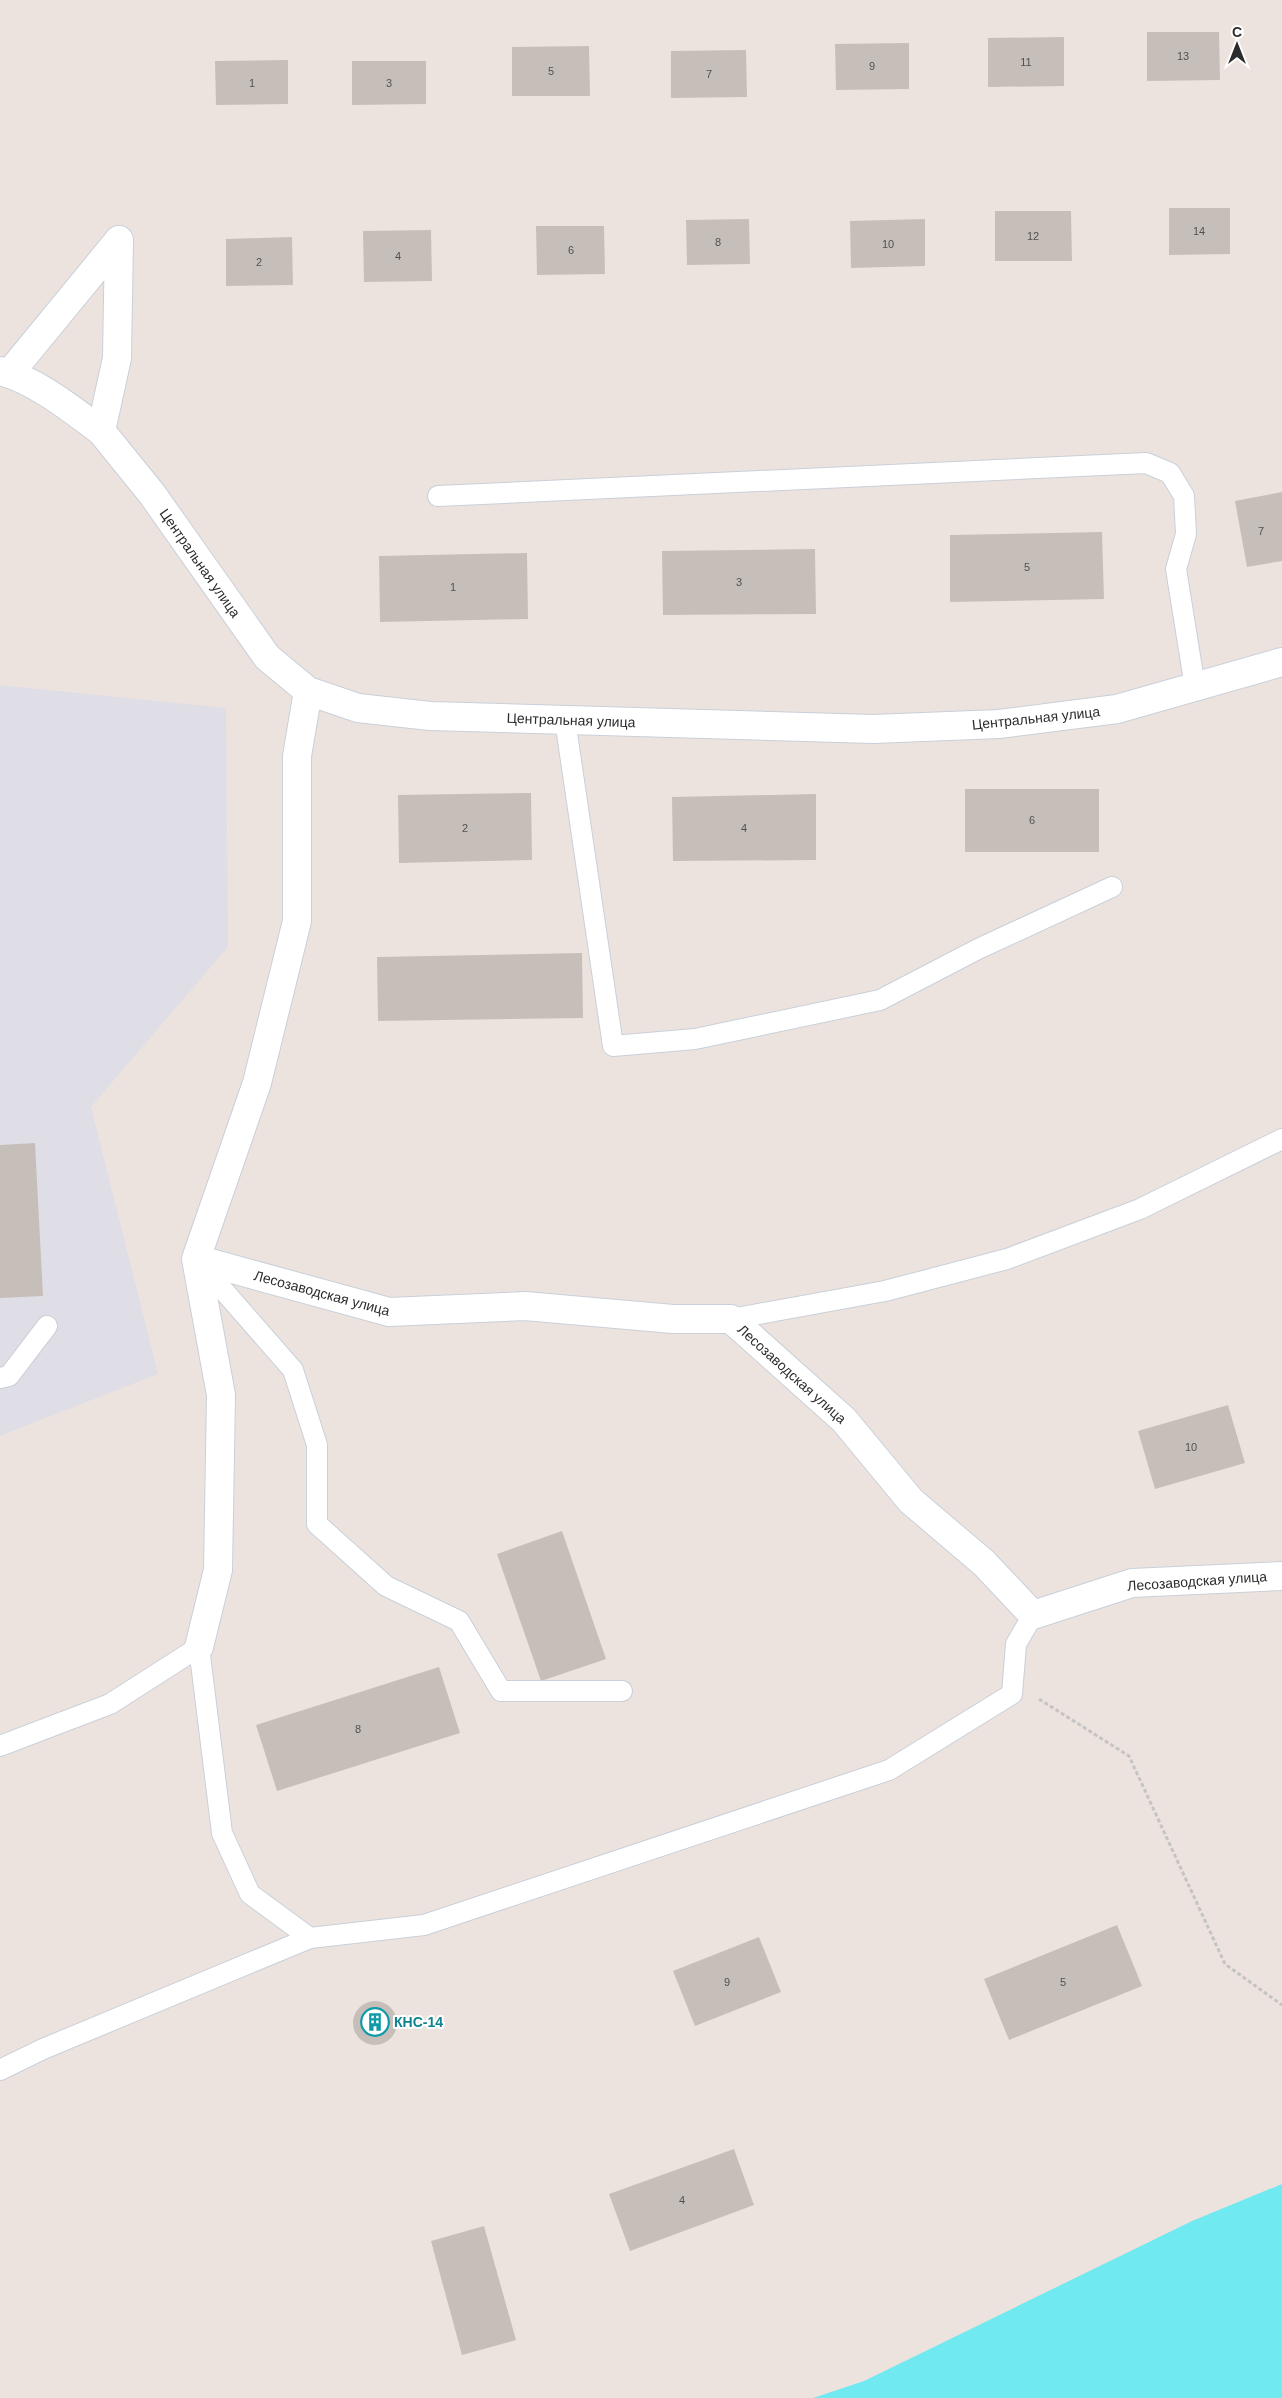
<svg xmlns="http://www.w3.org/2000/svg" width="1282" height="2398" font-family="Arial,sans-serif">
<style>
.industrial{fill:#dfdee6}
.water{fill:#70e9f0}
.building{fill:#c6bfb9}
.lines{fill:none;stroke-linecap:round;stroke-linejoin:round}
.service-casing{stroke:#c9d0d9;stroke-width:22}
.minor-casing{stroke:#c9d0d9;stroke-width:30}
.tertiary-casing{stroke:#c9d0d9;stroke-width:30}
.path{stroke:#c4c4c4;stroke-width:3;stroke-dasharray:4 2.5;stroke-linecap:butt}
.service{stroke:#fff;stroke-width:20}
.minor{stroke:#fff;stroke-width:28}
.tertiary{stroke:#fff;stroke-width:28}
.labels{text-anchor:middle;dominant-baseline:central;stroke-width:4;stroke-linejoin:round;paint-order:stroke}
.number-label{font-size:11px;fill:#52514f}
.street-label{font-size:14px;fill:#2c2c2c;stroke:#fff}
.culture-label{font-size:14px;font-weight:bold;fill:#0d838f;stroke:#fff;text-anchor:start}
</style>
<rect width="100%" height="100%" fill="#ede3de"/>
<!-- industrial -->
<path class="industrial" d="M0 685 226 708 228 947 91 1107 158 1374 0 1436Z"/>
<!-- water -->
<path class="water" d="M1282 2184V2398H813L864 2381 1192 2221Z"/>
<!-- building -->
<path class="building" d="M1147 32H1219L1220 80 1147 81Z
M1064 37V86L988 87V38Z
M909 43V89L836 90 835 44Z
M589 46 590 96H512V47Z
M746 50 747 97 671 98V51Z
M288 60V104L216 105 215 61Z
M352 61H426V104L352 105Z
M1169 208H1230V254L1169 255Z
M995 211H1071L1072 261H995Z
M749 219 750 264 687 265 686 220Z
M925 219V266L851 268 850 221Z
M536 226H604L605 274 537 275Z
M431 230 432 281 364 282 363 231Z
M292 237 293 285 226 286V239Z
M1282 492V561L1247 567 1235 501Z
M1102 532 1104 599 950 602V535Z
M815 549 816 614 663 615 662 551Z
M527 553 528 619 380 622 379 556Z
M965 789H1099V852H965Z
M531 793 532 860 399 863 398 795Z
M816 794V860L673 861 672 797Z
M582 953 583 1018 378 1021 377 957Z
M35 1143 43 1296 0 1298V1145Z
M1228 1405 1245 1463 1155 1489 1138 1431Z
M562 1531 606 1659 541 1681 497 1554Z
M439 1667 460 1733 277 1791 256 1725Z
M1117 1925 1142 1986 1009 2040 984 1979Z
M759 1937 781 1992 695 2026 673 1971Z
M353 2023a22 22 0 1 1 44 0a22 22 0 1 1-44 0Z
M734 2149 754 2205 630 2251 609 2194Z
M484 2226 516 2340 462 2355 431 2241Z"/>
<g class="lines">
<defs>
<path id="service" d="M438 496 1146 463 1170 473 1184 496 1186 534 1176 569 1195 687
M565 720 613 1046 695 1039 880 1000 978 949 1112 887
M196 1259 293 1370 317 1445V1524L386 1586 459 1621 501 1691H622
M731 1319 885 1291 1007 1259 1140 1209 1282 1139
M0 1378 9 1376 47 1326
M0 1746 110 1704 199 1647 222 1833 250 1894 310 1938 424 1925 889 1770 1012 1694 1016 1644 1033 1615
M0 2070 43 2049 310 1938"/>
<path id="minor" d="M0 371C37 381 71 409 101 431L117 358 119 240
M9 374 119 240
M196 1259 389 1312 525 1306 673 1319H731L844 1420 911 1501 984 1563 1033 1615 1132 1583 1282 1576
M199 1647 218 1570 221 1395 196 1259 257 1083 297 921V756L308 691"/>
<path id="tertiary" d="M101 431 152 494 267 657 308 691 358 708 430 716 873 729 999 724 1117 709 1282 662"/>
</defs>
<!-- service casing -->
<use href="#service" class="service-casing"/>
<!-- minor casing -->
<use href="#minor" class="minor-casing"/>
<!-- tertiary casing -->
<use href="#tertiary" class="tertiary-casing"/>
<!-- path -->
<path class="path" d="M1039 1699 1129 1756 1225 1964 1282 2005"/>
<!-- service -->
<use href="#service" class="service"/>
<!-- minor -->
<use href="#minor" class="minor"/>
<!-- tertiary -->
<use href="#tertiary" class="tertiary"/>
</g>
<!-- icons -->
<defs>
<symbol id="building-ring" viewBox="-11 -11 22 22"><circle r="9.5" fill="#fff" stroke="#0f9aa8" stroke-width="1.5"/><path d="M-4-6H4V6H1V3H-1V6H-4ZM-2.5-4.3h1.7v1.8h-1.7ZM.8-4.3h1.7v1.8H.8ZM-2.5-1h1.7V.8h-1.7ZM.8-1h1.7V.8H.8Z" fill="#0f9aa8"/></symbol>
</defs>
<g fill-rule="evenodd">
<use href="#building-ring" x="359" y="2006" width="32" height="32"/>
</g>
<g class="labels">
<!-- number labels -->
<g class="number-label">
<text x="1183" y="56">13</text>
<text x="1026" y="62">11</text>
<text x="872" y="66">9</text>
<text x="551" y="71">5</text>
<text x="709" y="74">7</text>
<text x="252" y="83">1</text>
<text x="389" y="83">3</text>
<text x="1199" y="231">14</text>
<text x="1033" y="236">12</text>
<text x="718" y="242">8</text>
<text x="888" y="244">10</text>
<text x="571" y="250">6</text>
<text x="398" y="256">4</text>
<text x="259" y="262">2</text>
<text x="1261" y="531">7</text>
<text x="1027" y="567">5</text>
<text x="739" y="582">3</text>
<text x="453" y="587">1</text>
<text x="1032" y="820">6</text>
<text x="465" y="828">2</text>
<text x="744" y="828">4</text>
<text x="1191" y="1447">10</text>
<text x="358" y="1729">8</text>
<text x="727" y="1982">9</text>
<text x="1063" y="1982">5</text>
<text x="682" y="2200">4</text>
</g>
<!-- street labels -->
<g class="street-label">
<text transform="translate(200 563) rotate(55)">Центральная улица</text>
<text transform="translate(1036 718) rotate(-6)">Центральная улица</text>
<text transform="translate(571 720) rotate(2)">Центральная улица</text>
<text transform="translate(322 1293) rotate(15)">Лесозаводская улица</text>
<text transform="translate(792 1374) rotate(42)">Лесозаводская улица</text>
<text transform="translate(1197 1581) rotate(-4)">Лесозаводская улица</text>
</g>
<!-- culture labels -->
<g class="culture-label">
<text x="394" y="2022">КНС-14</text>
</g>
</g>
<!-- north arrow -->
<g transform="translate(1237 45)" stroke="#ffffff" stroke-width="4" paint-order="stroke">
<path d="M0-4L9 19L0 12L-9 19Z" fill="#2c2c2c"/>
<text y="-8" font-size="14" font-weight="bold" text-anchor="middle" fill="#2c2c2c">С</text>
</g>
</svg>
